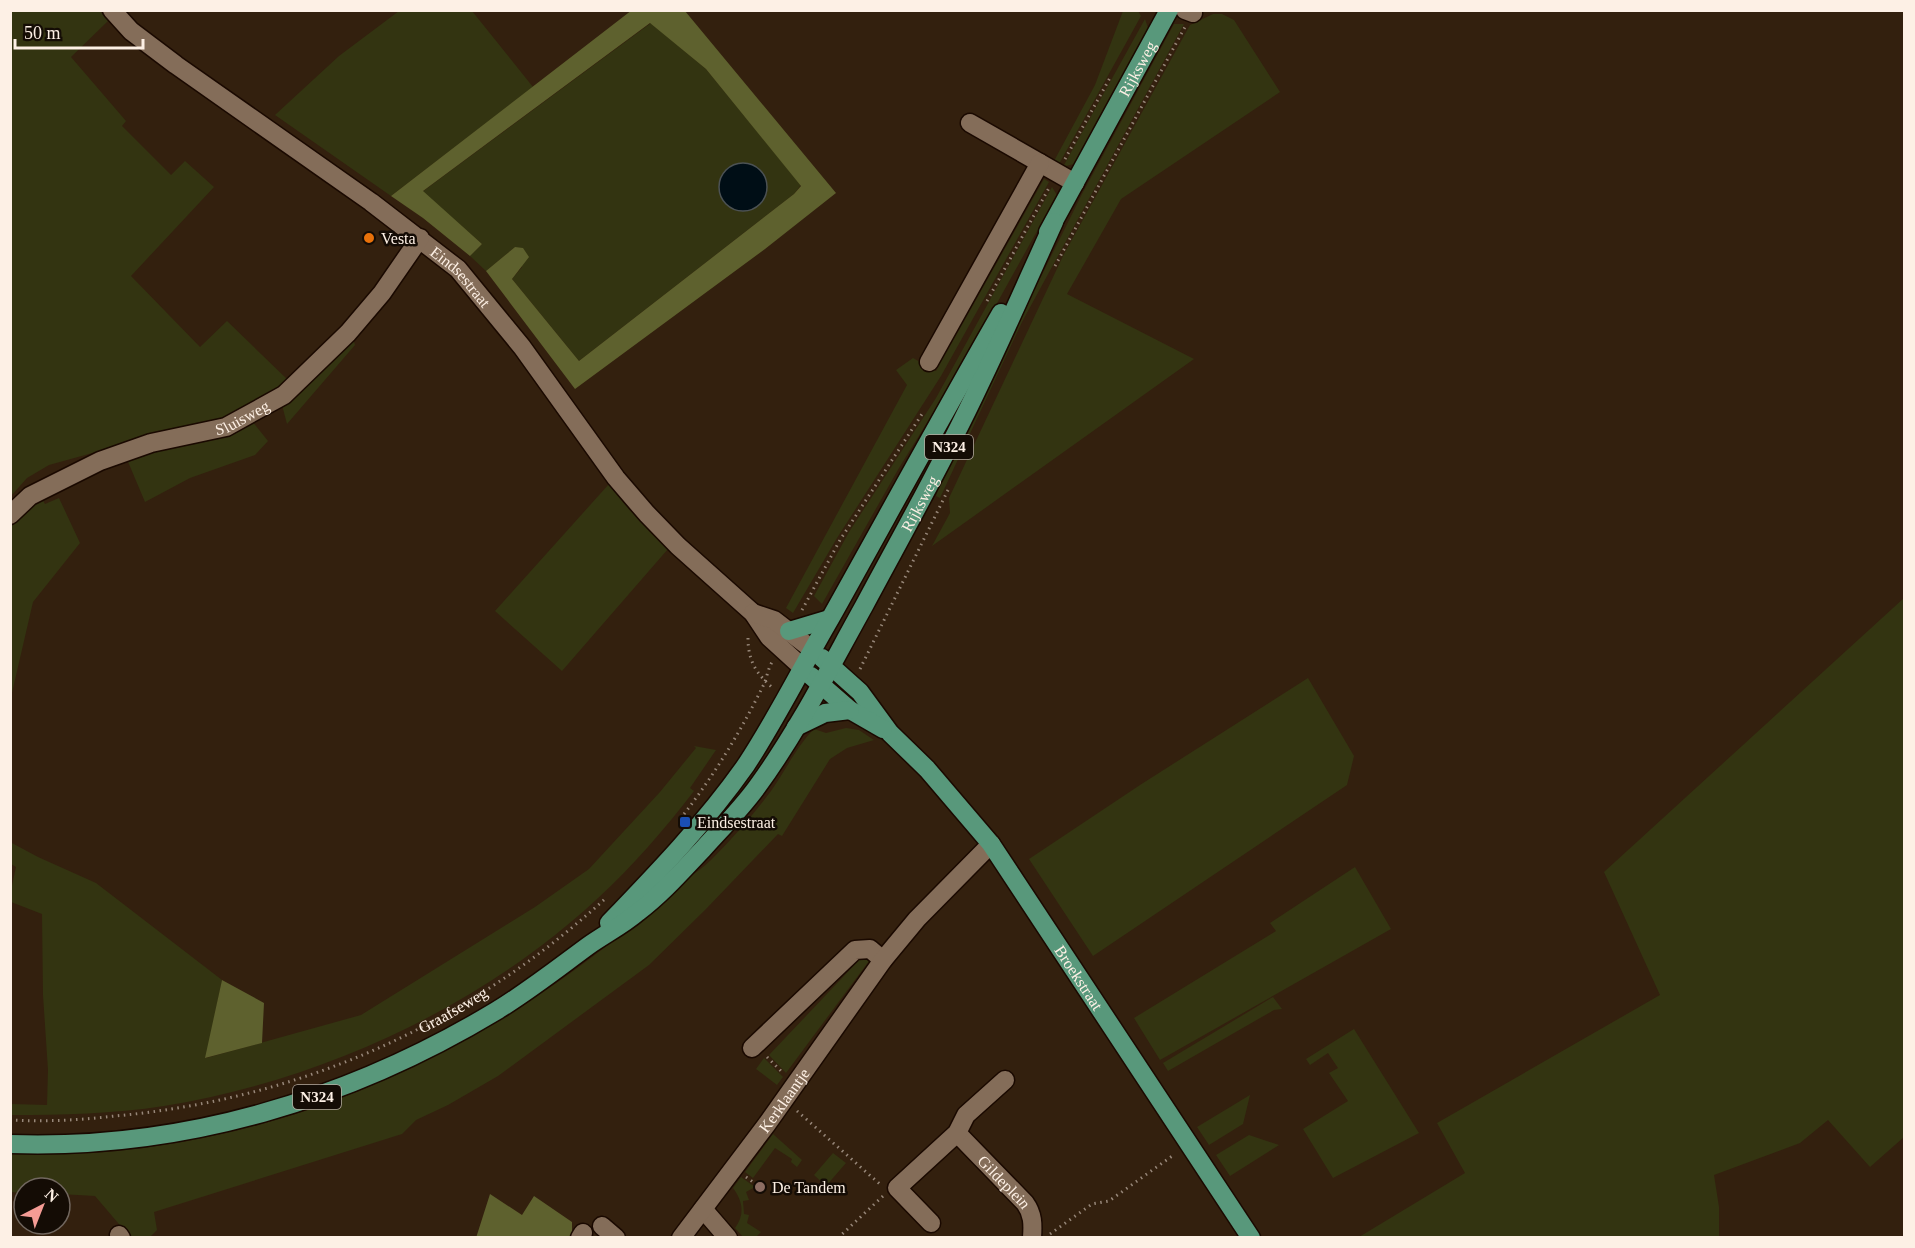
<svg xmlns="http://www.w3.org/2000/svg" width="1915" height="1248" font-family="Georgia,serif">
<style>
.green{fill:#333411}
.forest{fill:#5e612e}
.water{fill:#000e16;stroke:#4c5254;stroke-width:1.5}
.lines{fill:none;stroke-linecap:round;stroke-linejoin:round}
.minor-casing{stroke:#1a0900;stroke-width:21}
.major-casing{stroke:#1a0900;stroke-width:21}
.path{stroke:#978779;stroke-width:3;stroke-dasharray:1.5 4.5;stroke-linecap:butt}
.minor{stroke:#846d59;stroke-width:18}
.major{stroke:#58987b;stroke-width:18}
.food-dot{fill:#e8710a;stroke:#140c05;stroke-width:2}
.transit-dot{fill:#1a4fb4;stroke:#140c05;stroke-width:2}
.education-dot{fill:#8d6e63;stroke:#140c05;stroke-width:2}
.labels{text-anchor:middle;dominant-baseline:central;stroke-width:5;stroke-linejoin:round;paint-order:stroke}
.shield{fill:#140c05;stroke:#b7aca2;stroke-width:1.5}
.shield-label{font-size:15px;font-weight:bold;fill:#fdf0e5}
.street-label{font-size:16px;fill:#fdf0e5;stroke:#140c05}
.poi-label{font-size:16px;fill:#fdf0e5;stroke:#140c05;text-anchor:start}
</style>
<rect width="100%" height="100%" fill="#33200e"/>
<!-- green -->
<path class="green" d="M11 11H100L108 21 71 57 126 121 122 126 171 175 185 161 214 187 131 276 200 347 227 321 289 381 280 390 224 420 150 437 49 465 27 478 11 496Z
M399 11H472L533 87 391 196 275 115 339 56Z
M1123 11H1138L1141 16 1059 164 1054 161 1095 85Z
M1213 14H1222L1234 20 1280 92 1121 199 1067 294 1194 359 932 546 950 513 949 498 1063 256 1190 25Z
M1145 19 1148 28 1074 164 1066 166 1064 165Z
M651 23 706 69 801 185 794 194 579 361 512 279 522 267 515 247 486 271 470 256 482 244 422 192Z
M1174 24H1184L1022 322 940 498 936 496 944 472 1082 194Z
M1044 179 1049 182 941 376 837 538 793 613 786 608 907 385 896 370 913 358 936 371Z
M1052 187 1057 195 965 361 899 468 822 604 814 596 849 532 936 398Z
M353 338 355 345 287 424 282 405Z
M252 421 268 441 255 455 190 478 145 502 126 457Z
M609 484C626 508 647 529 668 549L562 671 495 611Z
M39 494 45 504 59 498 80 543 33 602 11 697V527Z
M1904 598V1137L1870 1167 1828 1120 1800 1143 1714 1175 1719 1207V1237H1359L1465 1173 1437 1123 1660 995 1604 872Z
M1308 678 1354 756 1347 785 1093 956 1029 859 1140 785Z
M846 728 859 730 874 740 847 748 830 759 782 836 778 834 706 909 649 965 498 1076 448 1105 416 1120 402 1134 154 1212 157 1230 150 1237H130L95 1196 60 1194V1188H24V1193L11 1192V1154C42 1154 74 1155 106 1152 309 1134 483 1049 639 920 649 912 656 902 666 893 681 881 697 874 712 859 733 838 753 815 771 791 786 770 796 747 814 729L826 733Z
M694 746 716 750 690 788 694 791C664 830 633 866 597 899 481 1007 320 1081 164 1106 113 1114 62 1115 11 1115V1104L47 1105 48 1070 43 995 42 914 11 902V890L16 867 11 864 10 842 38 857 96 883 222 980 206 1058 361 1015 535 907 589 869 660 792 696 748Z
M1355 867 1391 929 1160 1060 1134 1018 1276 931 1270 923Z
M862 957H872L786 1073 769 1055Z
M1273 997 1282 1009 1274 1010 1168 1071 1163 1063Z
M1354 1029 1419 1133 1333 1178 1303 1129 1348 1101 1329 1073 1338 1068 1328 1053 1310 1065 1306 1059Z
M764 1058 783 1077 777 1085 756 1069Z
M1250 1095 1243 1124 1209 1145 1197 1127Z
M773 1134 802 1160 797 1167 791 1162 792 1159 775 1148 753 1178 745 1172Z
M1249 1135 1279 1145 1230 1176 1216 1155Z
M833 1153 846 1163 826 1186 814 1175Z
M741 1177 755 1187 746 1192 749 1200 743 1201 744 1214 749 1215 747 1223 761 1232 756 1237H743L735 1228C745 1215 743 1201 733 1188Z"/>
<!-- forest -->
<path class="forest" d="M632 10 685 11 836 193 765 249 575 389 486 271 515 247 523 248 529 257 512 279 579 361 794 194 801 186 706 69 650 23 423 191 482 244 470 256 423 218 391 196Z
M222 980 264 1003 262 1043 205 1058Z
M490 1194 522 1215 534 1196 572 1222V1237L476 1238Z"/>
<!-- water -->
<path class="water" d="M719 187a24 24 0 1 1 48 0a24 24 0 1 1-48 0Z"/>
<g class="lines">
<defs>
<g id="minor">
<path id="s2" d="M112 10 131 31 176 65 371 202 458 269 522 347 616 478 647 514 678 546 753 613 769 637 803 668"/>
<path d="M1185 10 1193 13"/>
<path d="M970 123 1075 183"/>
<path d="M929 362 1040 163"/>
<path id="s3" d="M10 515 30 496 100 461 151 443 226 427 284 395 348 333 382 293 420 238"/>
<path d="M753 613 774 620 813 650"/>
<path d="M752 1048 855 950 870 949 883 960"/>
<path id="s4" d="M957 1133 1025 1203C1033 1214 1033 1224 1032 1238"/>
<path d="M703 1209 728 1238"/>
<path d="M931 1223 897 1188 957 1133 966 1115 1005 1080"/>
<path d="M602 1226 616 1238"/>
<path d="M119 1235 121 1238"/>
<path d="M580 1238 583 1233"/>
<path id="s5" d="M681 1238 767 1124 883 960 917 919 991 844"/>
</g>
<g id="major">
<path id="s6" d="M1048 232 1169 10"/>
<path d="M789 631 829 619"/>
<path id="s7" d="M822 658 860 692 890 733 927 769 991 844 1251 1238"/>
<path d="M811 676 850 710 883 729"/>
<path d="M796 727 825 713 850 710"/>
<path d="M609 923C657 873 706 822 746 765 777 718 802 667 830 619 887 517 943 414 1001 313"/>
<path id="s8" d="M10 1144C183 1150 350 1099 496 1011 529 991 558 968 588 946 605 934 623 925 638 912 662 894 682 871 703 849 721 829 741 809 757 787 798 731 830 667 864 606 903 533 944 461 979 386 1005 332 1029 277 1054 222"/>
</g>
</defs>
<!-- minor casing -->
<use href="#minor" class="minor-casing"/>
<!-- major casing -->
<use href="#major" class="major-casing"/>
<!-- path -->
<g class="path">
<path d="M1065 159 1111 76"/>
<path d="M1055 266 1185 27"/>
<path d="M987 301 1049 188"/>
<path d="M802 610 840 540 924 411"/>
<path d="M748 638C748 660 756 674 773 688"/>
<path d="M860 669 950 486"/>
<path d="M684 814C715 774 742 729 764 684 767 677 768 669 772 662"/>
<path d="M767 1057 783 1073"/>
<path d="M797 1111 882 1186"/>
<path id="s1" d="M10 1120C45 1122 81 1120 115 1116 302 1099 468 1024 606 898"/>
<path d="M746 1177 757 1185"/>
<path d="M1050 1234 1092 1204 1109 1201 1175 1154"/>
<path d="M838 1238 883 1196"/>
</g>
<!-- minor -->
<use href="#minor" class="minor"/>
<!-- major -->
<use href="#major" class="major"/>
</g>
<!-- markers -->
<circle class="food-dot" cx="369" cy="238" r="6"/>
<rect class="transit-dot" x="679" y="816" width="12" height="12" rx="3"/>
<circle class="education-dot" cx="760" cy="1187" r="6"/>
<g class="labels">
<!-- shield labels -->
<g class="shield">
<rect x="925" y="435" width="48" height="24" rx="4.5"/>
<rect x="293" y="1085" width="48" height="24" rx="4.5"/>
</g>
<g class="shield-label">
<text x="949" y="447">N324</text>
<text x="317" y="1097">N324</text>
</g>
<!-- street labels -->
<g class="street-label">
<text stroke="none"><textPath href="#s6" startOffset="186">Rijksweg</textPath></text>
<text stroke="none"><textPath href="#s2" startOffset="440">Eindsestraat</textPath></text>
<text stroke="none"><textPath href="#s3" startOffset="255">Sluisweg</textPath></text>
<text stroke="none"><textPath href="#s8" startOffset="1184">Rijksweg</textPath></text>
<text stroke="none"><textPath href="#s7" startOffset="412">Broekstraat</textPath></text>
<text stroke="none"><textPath href="#s1" startOffset="462">Graafseweg</textPath></text>
<text stroke="none"><textPath href="#s5" startOffset="172">Kerklaantje</textPath></text>
<text stroke="none"><textPath href="#s4" startOffset="68">Gildeplein</textPath></text>
</g>
<!-- poi labels -->
<g class="poi-label">
<text x="381" y="238">Vesta</text>
<text x="697" y="822">Eindsestraat</text>
<text x="772" y="1187">De Tandem</text>
</g>
</g>
<!-- border -->
<rect width="1915" height="1248" fill="none" stroke="#fdf0e5" stroke-width="24"/>
<!-- north arrow -->
<g transform="translate(42 1206) rotate(42)"><circle r="28" fill="#140c05" stroke="#71675f" stroke-width="1.5"/>
<path d="M0-4.5L10 22L0 15L-10 22Z" fill="#f59c95"/>
<text y="-9" font-size="16" font-weight="bold" text-anchor="middle" fill="#fdf0e5">N</text>
</g>
<!-- scale -->
<path d="M15 39v9h128v-9" fill="none" stroke="#fdf0e5" stroke-width="3"/>
<text x="24" y="39" font-size="18" fill="#fdf0e5" stroke="#140c05" stroke-width="4.5" paint-order="stroke">50 m</text>
</svg>
